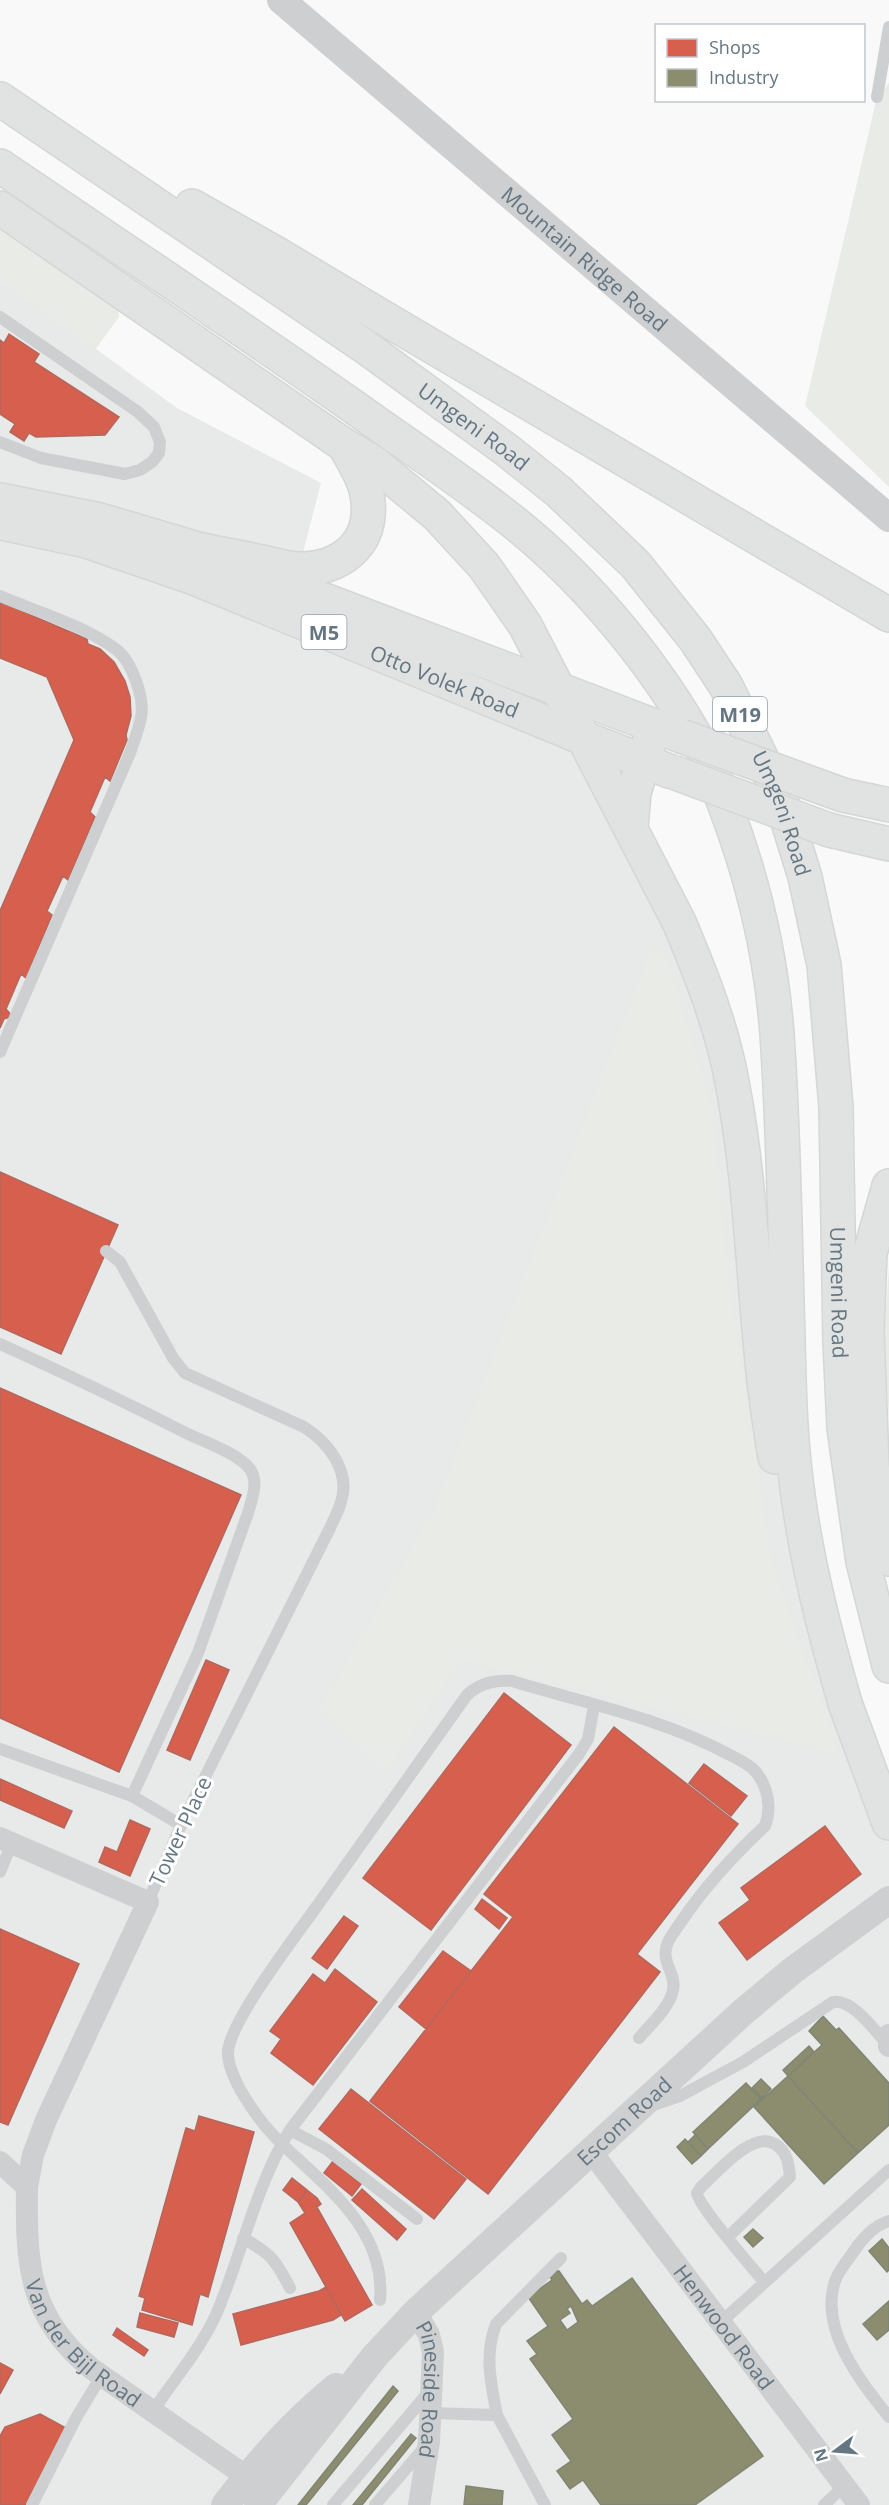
<svg xmlns="http://www.w3.org/2000/svg" width="889" height="2505" font-family="'Open Sans',sans-serif">
<style>
.built{fill:#e8e9e9}
.green{fill:#e8ebe6}
.shops{fill:#d6604d;stroke:#b4675d;stroke-width:1.5}
.industry{fill:#8c8c6e;stroke:#808574;stroke-width:1.5;fill-rule:evenodd}
.lines{fill:none;stroke-linecap:round;stroke-linejoin:round}
.primary-casing{stroke:#d5d6d7;stroke-width:36}
.trunk-casing{stroke:#d5d6d6;stroke-width:36}
.motorway-casing{stroke:#d5d6d6;stroke-width:36}
.service{stroke:#cecfd0;stroke-width:12}
.minor{stroke:#cecfd0;stroke-width:22}
.tertiary{stroke:#cecfd0;stroke-width:28}
.primary{stroke:#e1e2e2;stroke-width:33}
.trunk{stroke:#e1e2e2;stroke-width:33}
.motorway{stroke:#e1e2e2;stroke-width:33}
.primary-bridge-casing{stroke:#d5d6d7;stroke-width:36;stroke-linecap:butt}
.primary-bridge{stroke:#e1e2e2;stroke-width:33}
.labels{text-anchor:middle;dominant-baseline:central;stroke-width:6;stroke-linejoin:round;paint-order:stroke}
.shield{fill:#fff;stroke:#939fa8;stroke-width:1.5}
.shield-label{font-size:20px;font-weight:bold;fill:#657683}
.street-label{font-size:21px;fill:#657683;stroke:#fff}
</style>
<rect width="100%" height="100%" fill="#f9f9f9"/>
<!-- built -->
<path class="built" d="M0 279 177 408 321 483 286 618 580 738 721 1042 774 1462 794 1552 889 1828V2505H0Z"/>
<!-- green -->
<path class="green" d="M889 83V487L805 406 877 97Z
M0 211 117 289 119 317 95 350 0 279Z
M653 944 668 960 713 1111 728 1275 772 1562 839 1753 461 1660 387 1772 320 1708 433 1511Z
M889 1267V1418L884 1337Z"/>
<!-- shops -->
<path class="shops" d="M9 334 39 354 34 362 119 417 105 435 36 437 29 433 24 441 10 432 15 424 0 414V340L4 343Z
M0 602 87 639 88 644 100 649 114 662 125 681 130 697 131 716 126 735 127 740 110 781 105 777 90 812 95 817 68 880 63 876 47 911 52 915 26 978 21 974 6 1009 12 1016 4 1019 0 1028V911L74 740 47 677 0 658Z
M0 1172 118 1225 61 1354 0 1327Z
M0 1388 241 1495 119 1772 0 1718Z
M206 1660 229 1670 190 1760 167 1750Z
M504 1693 571 1745 431 1930 363 1878Z
M614 1727 738 1824 637 1954 660 1972 488 2194 370 2101 513 1917 484 1894Z
M704 1764 747 1796 731 1816 689 1783Z
M0 1779 72 1811 64 1828 0 1800Z
M130 1820 150 1829 130 1876 99 1862 105 1847 117 1852Z
M825 1826 861 1874 747 1960 719 1923 750 1900 741 1888Z
M482 1899 507 1918 499 1929 475 1909Z
M344 1916 358 1926 327 1969 312 1958Z
M0 1929 79 1964 8 2125 0 2122Z
M443 1951 471 1971 426 2029 399 2007Z
M335 1969 377 2002 313 2085 271 2053 281 2039 270 2031 313 1974 325 1983Z
M351 2089 466 2179 434 2219 319 2129Z
M199 2116 254 2132 208 2297 200 2294 192 2325 142 2310 145 2298 139 2296 186 2128 195 2131Z
M333 2161 361 2184 352 2196 324 2173Z
M292 2178 307 2190 298 2202 283 2190Z
M362 2189 406 2229 397 2240 352 2200Z
M307 2190 317 2198 321 2204 317 2207 372 2305 345 2321 290 2223 305 2213 298 2202Z
M326 2287 341 2315 333 2320 241 2345 233 2314 319 2291Z
M140 2313 178 2323 174 2337 137 2327Z
M117 2328 148 2350 144 2356 113 2335Z
M0 2363 13 2370 0 2394Z
M40 2414 66 2428 25 2505H0V2436L5 2427Z"/>
<!-- industry -->
<path class="industry" d="M823 2016 836 2030 839 2028 889 2083V2125L858 2153 788 2076 822 2045 809 2031Z
M809 2046 814 2052 788 2076 783 2070Z
M788 2076 858 2153 824 2184 754 2107Z
M761 2079 771 2089 762 2098 752 2088Z
M746 2083 761 2099 708 2149 693 2132Z
M695 2135 708 2149 701 2156 688 2142Z
M685 2139 701 2156 692 2164 677 2147Z
M753 2229 763 2238 753 2247 744 2237Z
M882 2239 889 2248V2270L887 2272 869 2251Z
M553 2271H559L582 2304 587 2300 592 2306 632 2278 763 2456 695 2505H601L583 2480 570 2489 557 2471 571 2461 552 2435 573 2419 530 2359 537 2354 527 2341 548 2326 528 2297 552 2280 548 2274ZM571 2306 578 2322 567 2330 560 2320 570 2313 567 2309Z
M889 2301V2330L877 2340 863 2324Z
M393 2386 398 2391 306 2505H298Z
M411 2434 416 2438 362 2505H353Z
M466 2486 503 2491 502 2505H464Z"/>
<g class="lines">
<defs>
<g id="primary">
<path d="M0 500 100 520 198 549 314 596 681 736"/>
<path id="s6" d="M2 523 86 541 194 578 581 737 669 771"/>
<path d="M843 795 889 805"/>
<path d="M829 830 889 844"/>
</g>
<path id="trunk" d="M845 1703 889 1823"/>
<g id="motorway">
<path id="s7" d="M0 99 364 346 508 451 558 491 635 564 695 639 726 686 780 796 805 877 824 965 836 1107 840 1342 844 1428 863 1562 889 1666"/>
<path d="M0 166C118 246 237 325 354 407 408 446 464 482 516 524 589 583 658 667 703 750 712 767 717 785 724 803 753 878 771 953 777 1034 784 1135 785 1236 788 1338 789 1385 790 1433 796 1480 805 1556 824 1630 845 1703"/>
<path d="M192 206 277 254 389 321 889 615"/>
<path d="M0 208 344 445 374 463 437 515 484 566 525 625 679 922C701 974 722 1027 732 1082 751 1180 753 1281 764 1381 767 1406 771 1432 775 1457"/>
<path d="M198 549C221 554 244 558 267 563 277 565 288 569 299 569 339 569 372 546 368 502 367 482 354 463 345 446"/>
<path d="M631 828 634 793 654 726"/>
<path d="M889 1186 870 1253 867 1331 872 1464 878 1514 889 1559"/>
</g>
</defs>
<!-- primary casing -->
<use href="#primary" class="primary-casing"/>
<!-- trunk casing -->
<use href="#trunk" class="trunk-casing"/>
<!-- motorway casing -->
<use href="#motorway" class="motorway-casing"/>
<!-- service -->
<path class="service" d="M877 97 889 27
M0 317 138 412 154 427 160 442 159 453 152 462 140 470 125 474 41 458 0 442
M0 596C37 612 86 626 117 650 132 662 145 699 141 717 139 729 134 741 130 753L0 1052
M106 1251 120 1262 173 1358 185 1373 304 1427C328 1442 351 1471 341 1502 339 1510 334 1519 330 1528L181 1825 148 1902
M0 1344C64 1373 127 1403 190 1435 206 1442 240 1455 250 1469 259 1482 252 1499 248 1513L198 1653 132 1796
M0 1749 132 1796 181 1825
M0 1872 12 1843
M653 2105 680 2096 743 2062 833 2002C852 1998 875 2031 888 2045
M290 2130 326 2149 417 2219
M889 2221C874 2225 860 2241 852 2254 846 2262 838 2272 835 2281 819 2330 861 2382 889 2417
M728 2237 790 2177C789 2164 787 2151 775 2144 752 2130 718 2172 701 2187L697 2193C699 2207 752 2267 764 2282
M243 2238C271 2254 275 2259 290 2288
M380 2300C386 2231 328 2188 283 2145 267 2130 252 2110 241 2091 235 2080 228 2066 228 2053 228 2022 302 1928 322 1899 370 1831 419 1763 467 1695 480 1683 494 1680 512 1681 584 1703 661 1718 728 1754 737 1759 748 1763 755 1771 768 1786 772 1808 765 1826 734 1855 707 1884 683 1919 678 1926 672 1934 668 1942 659 1962 677 1973 673 1990 670 2007 650 2025 639 2038
M721 2322 889 2170
M153 2411C175 2378 203 2346 218 2310 243 2250 256 2185 290 2130L579 1754 588 1739 594 1706
M430 2413 497 2415 545 2505
M497 2415C491 2384 484 2355 496 2324L561 2258
M32 2505 76 2418 102 2375
M333 2505 428 2393
M375 2505 424 2448
M824 2505 844 2486"/>
<!-- minor -->
<g class="minor">
<path d="M0 1838 148 1902 46 2120 33 2155 27 2187"/>
<path d="M889 2046V2035"/>
<path id="s1" d="M590 2150 859 2505"/>
<path id="s2" d="M0 2162 27 2187C26 2264 28 2317 92 2369L247 2477"/>
<path id="s3" d="M416 2312 429 2335 433 2352 429 2442 419 2505"/>
</g>
<!-- tertiary -->
<g class="tertiary">
<path id="s4" d="M281 0 889 518"/>
<path d="M225 2505C259 2461 293 2422 336 2387"/>
<path id="s5" d="M258 2505 375 2356 416 2312 743 2012 792 1971 889 1900"/>
</g>
<!-- primary -->
<use href="#primary" class="primary"/>
<!-- trunk -->
<use href="#trunk" class="trunk"/>
<!-- motorway -->
<use href="#motorway" class="motorway"/>
<defs>
<path id="primary-bridge" d="M681 736 843 795
M673 772 829 830"/>
</defs>
<!-- primary-bridge casing -->
<use href="#primary-bridge" class="primary-bridge-casing"/>
<!-- primary-bridge -->
<use href="#primary-bridge" class="primary-bridge"/>
</g>
<g class="labels">
<!-- shield labels -->
<g class="shield">
<rect x="301.5" y="615" width="45" height="34" rx="4.5"/>
<rect x="713" y="697" width="54" height="34" rx="4.5"/>
</g>
<g class="shield-label">
<text x="324" y="632">M5</text>
<text x="740" y="714">M19</text>
</g>
<!-- street labels -->
<g class="street-label">
<text stroke="none"><textPath href="#s4" startOffset="399">Mountain Ridge Road</textPath></text>
<text stroke="none"><textPath href="#s7" startOffset="576">Umgeni Road</textPath></text>
<text stroke="none"><textPath href="#s6" startOffset="471">Otto Volek Road</textPath></text>
<text stroke="none"><textPath href="#s7" startOffset="1080">Umgeni Road</textPath></text>
<text stroke="none"><textPath href="#s7" startOffset="1566">Umgeni Road</textPath></text>
<text transform="translate(180 1831) rotate(-65)">Tower Place</text>
<text stroke="none"><textPath href="#s5" startOffset="532">Escom Road</textPath></text>
<text stroke="none"><textPath href="#s1" startOffset="222">Henwood Road</textPath></text>
<text stroke="none"><textPath href="#s2" startOffset="213">Van der Bijl Road</textPath></text>
<text stroke="none"><textPath href="#s3" startOffset="81">Pineside Road</textPath></text>
</g>
</g>
<!-- legend -->
<rect x="655" y="24" width="210" height="78" fill="#ffffff" stroke="#c1c8cd" stroke-width="1.5"/>
<rect x="667" y="39" width="30" height="18" fill="#d6604d" stroke="#c1c8cd" stroke-width="1.5"/>
<text x="709" y="54" font-size="18" fill="#657683">Shops</text>
<rect x="667" y="69" width="30" height="18" fill="#8c8c6e" stroke="#c1c8cd" stroke-width="1.5"/>
<text x="709" y="84" font-size="18" fill="#657683">Industry</text>
<!-- north arrow -->
<g transform="translate(835 2451) rotate(254)" stroke="#ffffff" stroke-width="4.5" paint-order="stroke">
<path d="M0-4.5L10 22L0 15L-10 22Z" fill="#657683"/>
<text y="-9" font-size="16" font-weight="bold" text-anchor="middle" fill="#657683">N</text>
</g>
</svg>
